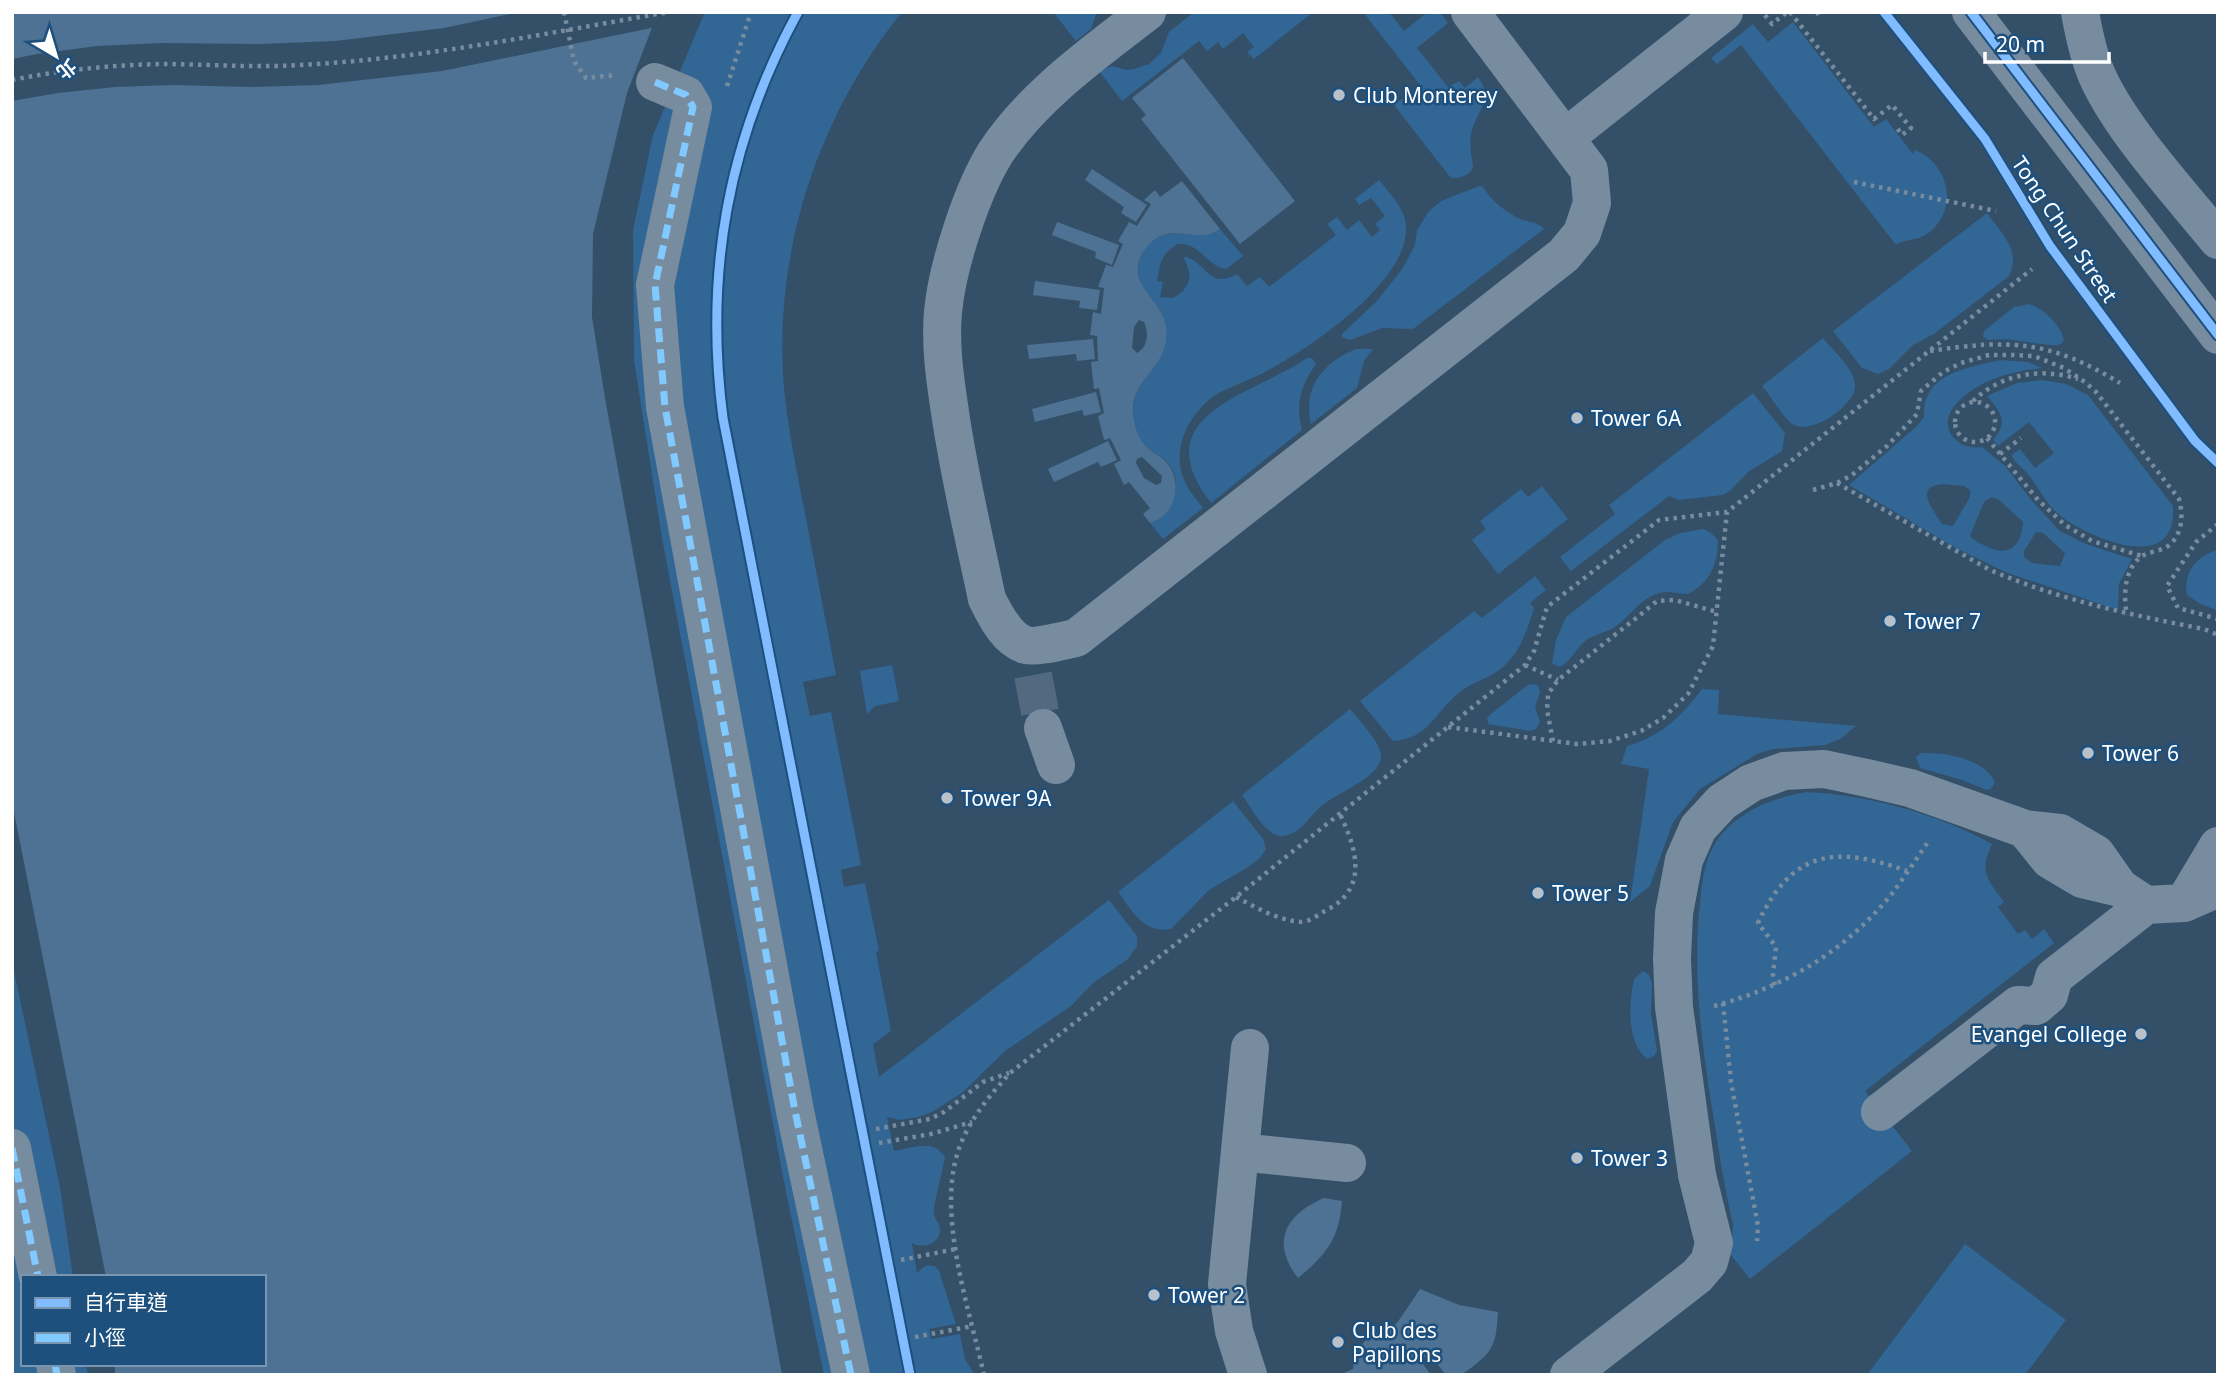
<svg xmlns="http://www.w3.org/2000/svg" width="2230" height="1387" font-family="'Noto Sans','Noto Sans TC',sans-serif">
<style>
.green{fill:#316695;fill-rule:evenodd}
.water{fill:#4d7293;fill-rule:evenodd}
.pier{fill:#344f68}
.lines{fill:none;stroke-linecap:round;stroke-linejoin:round}
.minor-tunnel{stroke:#52697f;stroke-width:38;stroke-dasharray:38 19;stroke-linecap:butt}
.path{stroke:#788c9f;stroke-width:4.5;stroke-dasharray:3.5 5;stroke-linecap:butt}
.minor{stroke:#788c9f;stroke-width:38}
.path-bridge{stroke:#788c9f;stroke-width:4.5;stroke-dasharray:3.5 5;stroke-linecap:butt}
.quiet{stroke:#80caff;stroke-width:7;stroke-dasharray:14 7;stroke-linecap:butt}
.cycleway-casing{stroke:#1e507e;stroke-width:13}
.cycleway{stroke:#80bcff;stroke-width:9}
.poi-dot{fill:#b8c1ca;stroke:#1e507e;stroke-width:2.5}
.labels{text-anchor:middle;dominant-baseline:central;stroke-width:5;stroke-linejoin:round;paint-order:stroke}
.poi-label{font-size:21px;fill:#fff;stroke:#1e507e;text-anchor:start}
.street-label{font-size:21px;fill:#fff;stroke:#1e507e}
</style>
<rect width="100%" height="100%" fill="#344f68"/>
<!-- green -->
<path class="green" d="M705 12H902C817 117 773 253 784 388 788 430 797 472 805 513 815 567 826 621 836 675L803 682 810 716 831 712 861 865 841 870 844 887 865 883 879 951 876 952 891 1031 873 1044 879 1077 1109 900 1137 936V946L1128 959 1093 983 1071 1006 1005 1051 963 1092 934 1111 919 1117 899 1120 887 1117 894 1151C913 1148 933 1138 945 1157 942 1174 937 1191 934 1208 932 1217 939 1221 940 1228 941 1245 922 1249 912 1243L917 1273C923 1267 926 1264 935 1266L939 1271 956 1324 929 1329 931 1339 960 1334 965 1359 975 1375H824L784 1182 662 538 634 360 633 230 653 135Z
M1053 12H1097L1091 29 1076 41Z
M1194 12H1313L1254 59 1247 52 1254 47 1243 33 1223 49 1218 42 1207 51 1199 41 1122 101 1099 71 1112 66 1126 70 1134 69 1149 64 1161 53 1169 32Z
M1363 12H1389L1404 31 1425 14 1424 12H1440L1448 23 1417 48 1448 87 1459 81 1465 88 1478 77C1495 99 1476 111 1471 134 1469 146 1472 156 1473 167 1471 175 1458 180 1450 177L1394 105 1420 85Z
M1793 22 1874 127 1886 119 1913 154 1915 150C1948 163 1959 207 1931 231 1918 242 1906 238 1896 245L1741 45 1717 64 1711 58 1753 24 1768 42Z
M1379 180C1390 194 1404 207 1406 225 1411 278 1316 344 1274 367 1257 377 1239 383 1221 392 1191 408 1169 449 1185 482 1189 491 1197 500 1203 508L1163 539 1150 523C1159 521 1166 515 1170 507 1178 493 1179 474 1167 462 1159 454 1148 451 1142 442 1137 433 1133 421 1133 411 1134 377 1168 368 1166 329 1165 299 1119 283 1147 247 1170 218 1197 247 1220 229L1243 256 1226 269C1206 266 1200 242 1178 244 1162 252 1159 265 1157 281L1163 282 1160 297 1173 298C1192 287 1193 275 1183 257H1187C1209 266 1209 289 1237 274L1247 286 1260 277 1269 287 1336 235 1327 224 1337 217 1347 230 1359 220 1372 237 1380 230 1375 224 1385 216 1371 198 1359 205 1355 199Z
M1479 186 1483 187C1492 201 1502 209 1518 218 1528 223 1537 221 1544 229L1413 329 1382 328 1350 340 1342 337V334L1377 301 1403 268 1415 245 1417 230 1429 211 1441 201Z
M1987 213C2001 233 2022 250 2009 276L1934 334 1913 345 1889 369 1878 374 1862 368 1833 331Z
M2029 304C2043 308 2062 326 2064 341 2059 345 2059 346 2053 345 2030 344 2011 337 1987 340L1983 336 1984 331 2014 307Z
M1823 338C1833 351 1856 369 1855 387 1854 406 1811 436 1792 424 1783 417 1770 395 1762 386Z
M1356 349H1373L1364 361 1357 388 1311 424C1302 387 1324 362 1356 349Z
M1307 358H1312L1316 364C1301 385 1295 404 1302 430L1211 503C1142 414 1252 396 1307 358Z
M2000 360 2028 362 2042 368C2011 372 1980 379 1957 403 1936 424 1954 451 1982 447L2005 466 2032 501 2060 531 2086 544 2132 559 2119 584 2118 610 2005 572 1956 548 1849 485 1917 426 1924 417C1922 373 1967 368 2000 360ZM1943 484 1964 486 1970 490V497L1953 526 1942 524C1933 510 1913 486 1943 484ZM1991 497 1998 499 2023 522C2022 543 2011 557 1990 548 1982 544 1975 542 1970 536L1984 502ZM2036 532 2043 533 2065 553 2060 566 2032 563 2024 557V551Z
M2042 380 2066 384 2088 395 2173 506C2178 575 2093 540 2062 517 2044 503 2039 486 2025 471 2019 466 2015 462 2011 455L2020 449 2035 468 2054 453 2029 422 1998 446 1993 440C2009 422 2001 412 1987 396L2017 383Z
M1753 393 1785 433 1782 451 1748 472 1731 490 1723 495 1678 500 1669 496 1571 571 1560 557 1615 514 1609 505Z
M1542 486 1568 519 1498 574 1472 540 1486 529 1480 521 1521 489 1528 497Z
M1703 529 1711 533 1718 540C1718 564 1710 583 1688 594 1681 594 1673 592 1666 592 1644 593 1633 614 1616 626 1606 634 1591 634 1582 644 1574 652 1570 662 1559 667L1552 663 1556 640 1566 617 1665 540 1680 533Z
M2218 550V611L2199 603 2187 595C2183 573 2196 556 2218 550Z
M1535 576 1546 590 1530 603 1534 608C1528 627 1522 647 1508 662 1495 677 1476 680 1461 691 1434 712 1431 738 1393 741L1360 701 1474 611 1482 618Z
M892 665 899 701 875 706 867 714 860 671Z
M1529 684 1538 685 1540 693 1535 707 1540 722 1536 729 1530 731 1488 724 1487 718 1491 714Z
M1702 689 1719 690 1718 714 1856 726 1840 739 1825 745 1774 749 1757 754 1700 789 1673 822 1650 886 1630 902 1649 769 1621 764 1627 746C1660 737 1682 716 1702 689Z
M1350 709C1359 720 1383 745 1381 758 1378 778 1339 792 1324 804 1311 813 1300 836 1282 836 1265 836 1251 807 1242 795Z
M1921 753C1945 752 1983 758 1995 782L1992 788 1987 790 1962 780 1920 768 1916 757Z
M1807 792C1868 795 1939 814 1992 844 1979 872 1987 879 2004 902L1998 907 2018 934 2025 930 2032 939 2044 929 2054 943 1865 1091 1912 1151 1750 1279 1731 1255 1733 1225C1725 1190 1719 1155 1714 1120 1702 1048 1692 977 1700 903 1702 882 1704 860 1716 842 1737 811 1772 798 1807 792Z
M1233 801 1263 839 1266 849 1260 858 1250 866 1209 890 1171 929C1144 934 1132 911 1118 892Z
M12 962 60 1187 73 1277H23V1364H86L88 1375H12Z
M1643 971 1649 975 1652 983 1651 1014 1657 1051 1654 1056 1647 1059C1626 1042 1629 1003 1634 979Z
M1965 1244 2066 1320 2025 1375H1867Z"/>
<!-- water -->
<path class="water" d="M12 12H658L627 93 593 234 592 317 605 398 782 1375H115V1364H264V1277H106L12 802Z
M1183 58 1295 201 1240 244 1141 119 1146 115 1132 98Z
M1092 169 1147 205 1136 222 1121 213 1124 207 1085 180Z
M1182 181 1220 229C1197 247 1170 218 1147 247 1119 282 1163 298 1166 327 1171 368 1131 377 1133 413 1134 423 1137 434 1143 443 1149 452 1161 455 1167 463 1184 482 1175 517 1150 523L1143 514 1150 508 1129 482 1124 485 1114 464 1121 460 1110 438 1104 440 1098 416 1104 413 1099 388 1094 389 1091 362 1098 361 1097 336 1090 335 1093 312 1101 314 1104 288 1098 287 1106 265 1113 267 1123 244 1118 241 1129 222 1137 226 1151 204 1144 200 1155 190 1160 197ZM1139 320 1144 322C1149 333 1148 347 1137 353L1132 348 1134 327ZM1142 457 1162 476 1161 483 1156 485 1144 478 1136 463 1137 459Z
M1057 222 1119 245 1112 265 1095 258 1096 252 1052 235Z
M1035 281 1100 290 1097 310 1079 308 1080 301 1033 295Z
M1093 339 1095 359 1077 361 1076 354 1029 359 1027 345Z
M1096 392 1101 412 1084 416 1082 410 1035 422 1032 409Z
M1108 441 1117 460 1101 467 1098 462 1054 482 1048 469Z
M1324 1198 1342 1201C1339 1239 1327 1254 1298 1278 1270 1242 1286 1214 1324 1198Z
M1420 1289 1459 1305 1498 1312C1496 1335 1497 1348 1477 1363 1464 1374 1462 1375 1446 1375L1429 1354 1421 1361 1431 1375H1339L1353 1369C1354 1354 1360 1342 1375 1334 1382 1330 1389 1330 1395 1325 1400 1320 1415 1296 1420 1289Z"/>
<!-- pier -->
<path class="pier" d="M520 12H661L656 27 442 71 318 85 251 87 172 85 115 87 58 93 12 101V59L37 54 97 46 161 43 261 44 335 41 444 28Z"/>
<g class="lines">
<!-- minor-tunnel -->
<path class="minor-tunnel" d="M1033 675 1043 728"/>
<!-- path -->
<path class="path" d="M564 12 574 61 586 78 616 75
M1790 12 1874 119 1892 105 1911 128 1902 135 1895 125
M1817 12 1820 17
M1765 15 1772 24 1787 12
M727 86 751 12
M1854 182 1996 211
M1930 351C2010 339 2049 340 2120 383
M1973 401C2001 374 2041 367 2078 379
M1955 422a20 20 0 1 1 40 0a20 20 0 1 1-40 0Z
M1987 438 2038 500 2065 525 2092 541 2142 556
M2000 454 2021 438
M1837 483 1990 570C2060 600 2131 615 2204 629L2218 635
M1813 490 1837 483 1852 475 1887 446 1917 414 1921 391 1943 372 1961 363 1989 355H2012L2034 356 2064 368 2085 382 2096 392 2179 499C2184 517 2182 538 2165 548 2158 551 2150 552 2144 555 2124 566 2123 596 2127 615
M2218 524 2196 542 2167 586 2178 608 2218 619
M1525 665 1558 680
M1448 727 1577 744 1610 741 1641 731 1663 718 1688 694 1713 646 1727 512
M1553 741 1547 710 1548 694 1558 680 1640 615 1657 601 1675 600 1717 612
M1236 897C1257 908 1277 920 1301 922 1309 922 1318 915 1325 911 1369 889 1357 850 1340 814
M1775 985 1773 975 1776 947 1758 923C1792 850 1836 845 1907 871
M1723 1003 1731 1082 1758 1226 1757 1241
M1714 1006C1784 987 1843 953 1890 896 1904 878 1917 858 1930 839
M876 1129 930 1119 944 1112 983 1082 1009 1073
M879 1143 931 1134 972 1122
M901 1260 956 1249
M915 1337 973 1326
M984 1375C969 1307 934 1209 961 1143 973 1115 991 1094 1010 1073L1236 897 1525 665 1534 651 1547 607 1659 520 1727 512 2032 269"/>
<!-- minor -->
<path class="minor" d="M1147 12C1094 53 1034 95 996 152 972 190 947 267 943 312 940 345 945 379 950 412 959 475 974 537 987 599 995 615 1007 640 1026 645 1036 648 1065 640 1076 638L1564 255 1582 233 1592 203 1589 170 1470 12
M1971 12 2218 335
M2080 12C2084 35 2089 59 2099 80 2125 134 2179 192 2218 240
M655 82 686 95 693 107 655 285 665 407 795 1111 851 1375
M1566 137 1724 12
M1043 728 1056 765
M2025 829 2050 860 2082 879 2120 888 2146 905 2184 903 2218 888
M2184 903 2218 846
M1880 1112 2018 1005 2036 1006 2049 995 2054 977 2146 905
M12 1148 38 1277
M1240 1152 1347 1163
M55 1364 57 1375
M1248 1375 1234 1331 1227 1284 1250 1048
M1569 1375 1697 1276 1709 1262 1714 1243 1697 1175 1674 1007 1672 959 1674 913 1684 860 1698 828 1722 802 1751 783 1784 771 1824 769 1867 778 1910 788 2025 829 2060 833 2096 854 2120 888"/>
<!-- path-bridge -->
<path class="path-bridge" d="M12 80C61 70 111 65 161 64 207 64 253 68 299 65 423 59 547 33 669 12"/>
<!-- quiet -->
<path class="quiet" d="M655 82 686 95 693 107 655 285 665 407 795 1111 851 1375
M12 1148 38 1277
M55 1364 57 1375"/>
<defs>
<path id="cycleway" d="M798 12C728 140 704 273 723 418L910 1375
M1884 12 1985 139 2050 246 2195 441 2218 463
M1971 12 2218 335"/>
</defs>
<!-- cycleway casing -->
<use href="#cycleway" class="cycleway-casing"/>
<!-- cycleway -->
<use href="#cycleway" class="cycleway"/>
</g>
<!-- markers -->
<g class="poi-dot">
<circle cx="1339" cy="95" r="7"/>
<circle cx="1577" cy="418" r="7"/>
<circle cx="1890" cy="621" r="7"/>
<circle cx="2088" cy="753" r="7"/>
<circle cx="947" cy="798" r="7"/>
<circle cx="1538" cy="893" r="7"/>
<circle cx="2141" cy="1034" r="7"/>
<circle cx="1577" cy="1158" r="7"/>
<circle cx="1154" cy="1295" r="7"/>
<circle cx="1338" cy="1342" r="7"/>
</g>
<g class="labels">
<!-- poi labels -->
<g class="poi-label">
<text x="1353" y="95">Club Monterey</text>
<text x="1591" y="418">Tower 6A</text>
<text x="1904" y="621">Tower 7</text>
<text x="2102" y="753">Tower 6</text>
<text x="961" y="798">Tower 9A</text>
<text x="1552" y="893">Tower 5</text>
<text x="2127" y="1034" text-anchor="end">Evangel College</text>
<text x="1591" y="1158">Tower 3</text>
<text x="1168" y="1295">Tower 2</text>
<text x="1352" y="1330">Club des<tspan x="1352" dy="24">Papillons</tspan></text>
</g>
<!-- street labels -->
<g class="street-label">
<text transform="translate(2065 229) rotate(56)">Tong Chun Street</text>
</g>
</g>
<!-- border -->
<rect width="2230" height="1387" fill="none" stroke="#ffffff" stroke-width="28"/>
<!-- legend -->
<rect x="21" y="1275" width="245" height="91" fill="#1e507e" stroke="#7896b2" stroke-width="2"/>
<rect x="35" y="1298" width="35" height="10" fill="#80bcff" stroke="#7896b2" stroke-width="2"/>
<text x="84" y="1310" font-size="21" fill="#ffffff">自行車道</text>
<rect x="35" y="1333" width="35" height="10" fill="#80caff" stroke="#7896b2" stroke-width="2"/>
<text x="84" y="1345" font-size="21" fill="#ffffff">小徑</text>
<!-- north arrow -->
<g transform="translate(56 56) rotate(142)" stroke="#1e507e" stroke-width="5" paint-order="stroke">
<path d="M0-5L12 26L0 18L-12 26Z" fill="#ffffff"/>
<text y="-10" font-size="19" font-weight="bold" text-anchor="middle" fill="#ffffff">北</text>
</g>
<!-- scale -->
<path d="M1985 52v10h124v-10" fill="none" stroke="#ffffff" stroke-width="3.5"/>
<text x="1996" y="52" font-size="21" fill="#ffffff" stroke="#1e507e" stroke-width="5" paint-order="stroke">20 m</text>
</svg>
